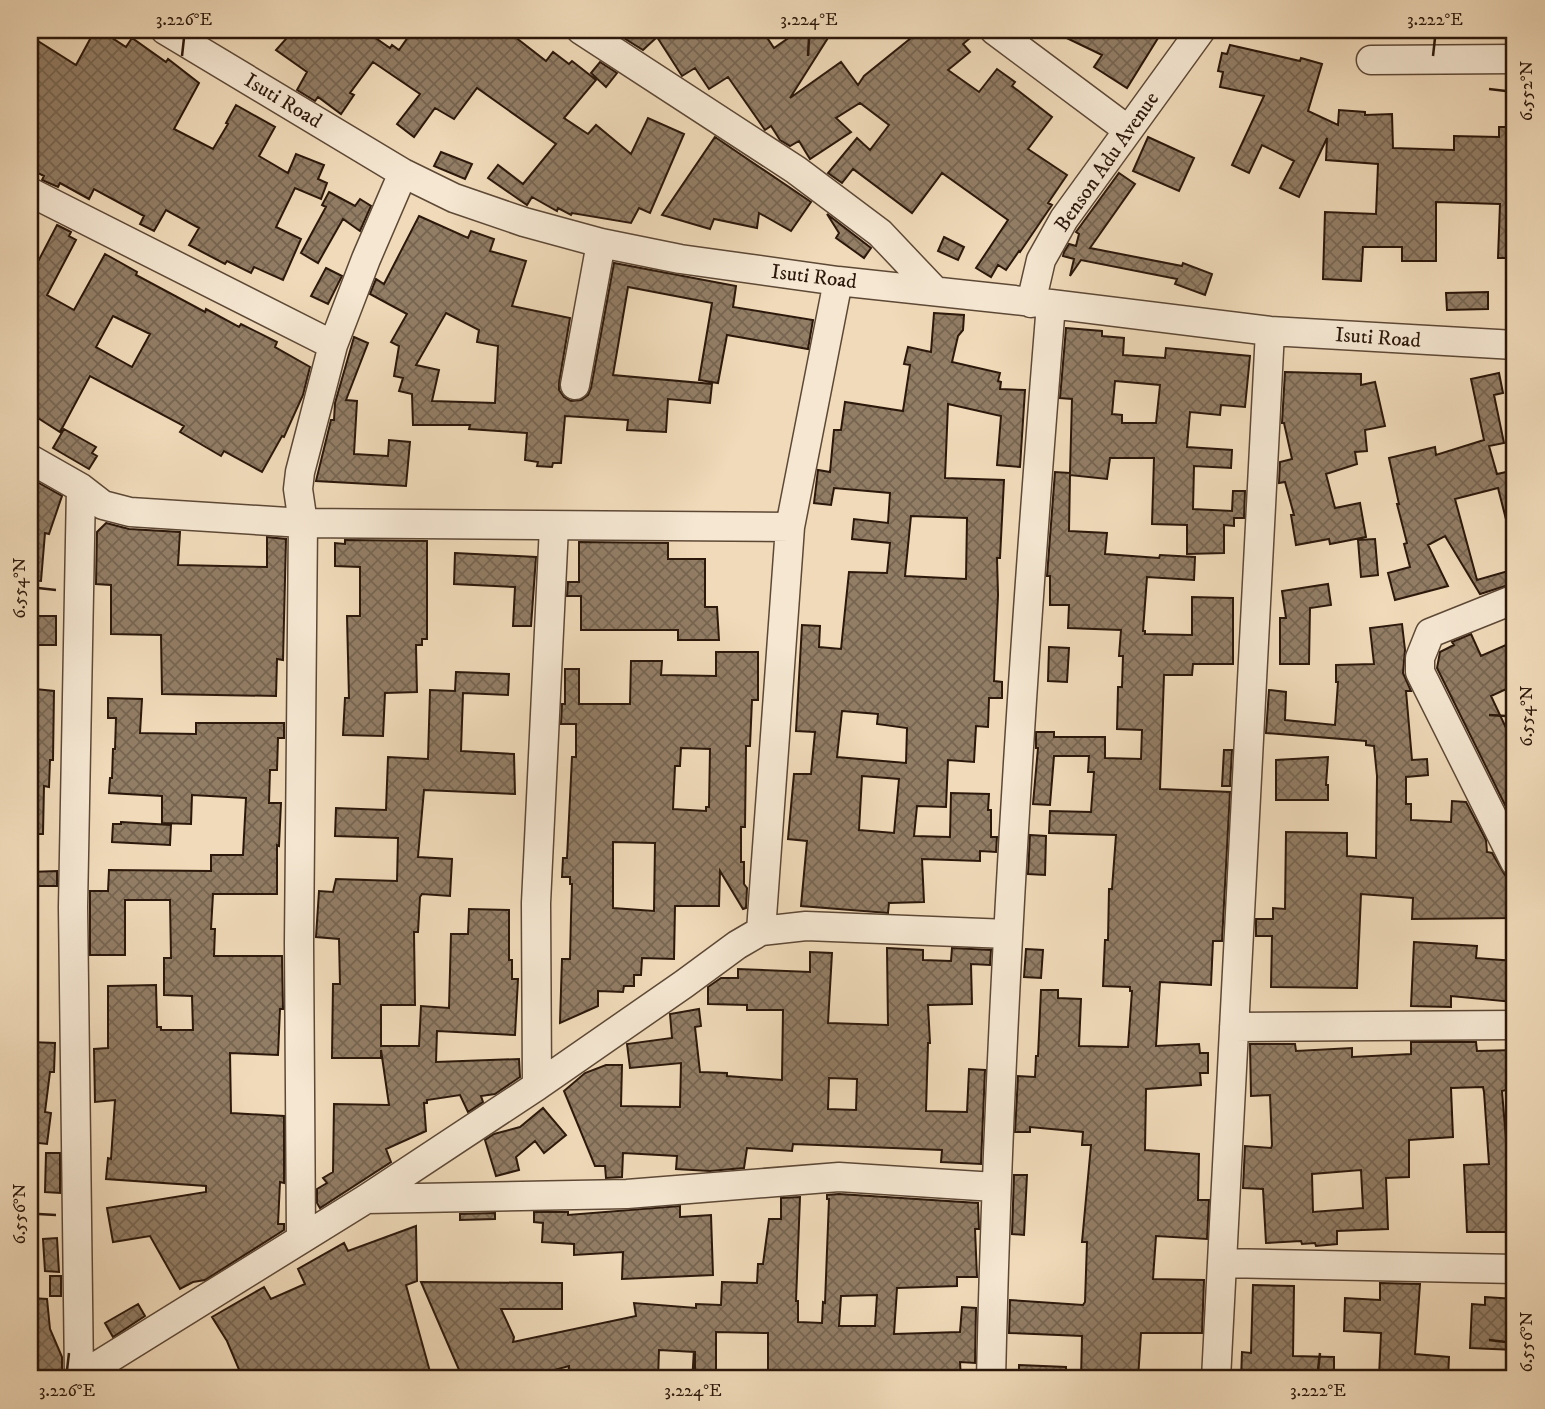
<svg xmlns="http://www.w3.org/2000/svg" width="1545" height="1409" font-family="'IM FELL DW Pica',serif">
<style>
.building{fill:url(#building-cross-hatch);stroke:#2c180b;stroke-width:2;fill-rule:evenodd}
.lines{fill:none;stroke-linecap:round;stroke-linejoin:round}
.minor-casing{stroke:#5d4836;stroke-width:31}
.minor{stroke:#f5e7d2;stroke-width:28}
.ticks{fill:none;stroke:#2c180b;stroke-width:2.5}
.labels{text-anchor:middle;dominant-baseline:central;stroke-width:5;stroke-linejoin:round;paint-order:stroke}
.street-label{font-size:21px;fill:#2c180b;stroke:#f5e7d2}
.neatline{fill:none;stroke:#2c180b;stroke-width:2.5}
.ticks-label{font-size:18px;text-anchor:middle;fill:#2c180b}
</style>
<defs>
<pattern id="building-cross-hatch" width="8" height="8" patternUnits="userSpaceOnUse" patternTransform="scale(1.75)"><rect width="8" height="8" fill="#927d65"/><path d="M0 0l8 8M0 8l8-8" fill="none" stroke="#776551"/></pattern>
</defs>
<rect width="100%" height="100%" fill="#f0dab9"/>
<filter id="stains"><feTurbulence type="fractalNoise" baseFrequency=".00286" numOctaves="4"/><feColorMatrix values="0 0 0 0 .2 0 0 0 0 .09 0 0 0 0 .02 0 0 0 .5 -.17"/></filter>
<radialGradient id="worn" r=".72"><stop offset=".6" stop-color="#630" stop-opacity="0"/><stop offset="1" stop-color="#630" stop-opacity=".3"/></radialGradient>
<!-- building -->
<path class="building" d="M95 30H100L126 47 132 38 166 62 168 59 199 83 174 129 213 149 228 124 226 123 236 105 275 127 259 156 288 173 296 154 324 165 318 179 327 183 321 199 295 188 276 227 301 239 283 280 254 267 251 273 227 261 225 264 189 245 199 228 166 210 154 231 140 224 144 216 94 189 89 199 60 183 58 187 42 180 44 176 30 169V36L76 65Z
M273 30H364L390 48 392 45 399 50 413 30H506L546 61 553 52 569 64 572 61 596 80 564 118 588 134 596 125 631 154 648 118 684 134 650 213 639 208 631 223 572 213 571 215 558 208 557 211 532 197 527 205 488 178 498 165 523 184 556 144 477 88 454 119 435 108 414 137 397 124 420 94 373 62 350 93 354 95 341 114 318 97 315 101 297 90 307 72 276 50 286 39Z
M611 30H762L774 48 800 30H833L790 98 841 62 858 85 864 76 921 30H961L969 39 963 44 970 52 948 70 979 92 997 69 1015 82 1012 86 1052 117 1028 149 1067 175 1048 203 1052 205 1020 252 1019 251 1006 270 998 265 991 277 976 268 1008 220 942 173 912 213 853 169 842 183 828 173 857 138 870 150 889 125 860 103 836 118 851 132 810 159 799 141 790 146 780 140 771 126 765 130 728 77 709 89 695 68 682 76 657 37 643 50Z
M1050 30H1163L1127 88 1094 67 1102 55Z
M1230 45 1300 61 1301 58 1322 64 1308 111 1338 125 1339 110 1365 112V115L1392 114 1393 148 1454 150V136L1499 137V127H1515V258H1498L1500 204 1436 202V261H1402V247H1363L1361 281 1323 279 1325 212 1376 214 1378 164 1326 160 1327 138 1299 197 1280 188 1294 161 1262 145 1249 173 1232 165 1264 96 1220 87 1223 72 1218 71 1222 53 1227 54Z
M600 62 617 73 606 87 591 73Z
M715 137 811 202 791 231 759 213 757 228 714 219 710 229 662 215Z
M1148 137 1194 158 1179 191 1133 171Z
M441 152 472 164 465 179 434 166Z
M1119 173 1135 184 1090 248 1182 266 1183 263 1212 274 1205 295 1175 284 1177 279 1081 260 1070 276 1074 259 1063 256 1064 252 1069 244 1076 246 1079 234 1076 232Z
M329 192 355 206 360 199 371 206 360 231 343 219 318 263 301 253 326 207 322 205Z
M827 214 871 248 864 258 836 238 839 233Z
M419 216 468 238 471 231 494 239 490 251 526 261 512 306 570 318 559 383V390L564 397 571 401 581 400 588 395 591 388 614 263 736 286 733 307 813 320 808 349 727 335 718 383 699 380 712 303 628 287 613 375 712 384 710 403 668 399 666 432 627 430 628 420 565 416 561 463H553L552 467 537 466 538 462 525 460 527 433 469 429 470 425H413L412 394 399 391 403 378 394 376 399 346 391 342 407 314 370 294 376 279 384 284ZM446 313 479 330 477 342 498 346 495 403 432 401 439 370 416 365Z
M57 225 71 232 69 236 76 240 47 295 74 310 105 254 137 272 136 275 205 312 206 309 239 327 241 324 277 342 275 347 310 367 303 395 284 437 282 436 262 472 224 451 221 456 180 432 184 426 90 376 60 432 30 413V277ZM113 316 150 334 132 367 96 347Z
M944 237 964 247 958 260 938 251Z
M326 268 342 276 328 304 311 296Z
M1488 292V309L1447 310 1446 293Z
M934 313 964 315 963 330 958 336 952 362 1000 373 998 381 1001 382 1000 389 1025 390 1020 467 997 465 1001 416 948 404 945 478 1004 480 1000 558H997L998 595 994 681 1002 682V698H989L988 727 976 726 974 762 948 760 946 807 917 806 914 836 950 837 951 793 989 794 988 810H991V837H997L996 852 980 851V861L922 859 924 902 889 903 888 913 801 906 807 841 788 839 794 774H811L815 732 796 731 802 625 820 626 819 647 841 649 849 572 887 573 890 543 852 539 854 519 888 523 890 493 834 488 831 505 814 503 818 470 830 472 834 430H841L845 402 903 411 910 365 904 364 908 347 931 352ZM911 516 967 518 966 579 905 576ZM842 711 878 714 877 724 907 728 906 763 837 757ZM862 776 899 779 894 833 859 830Z
M1066 328 1102 331V336L1124 338 1123 355 1165 358 1166 348 1250 356 1245 407 1221 405 1220 415 1190 412 1187 447 1232 450 1231 468 1194 466 1193 509 1232 511 1233 491H1245L1244 518H1234V526L1224 525V553L1187 554V525L1152 524 1154 458H1110L1107 479 1070 475 1069 531 1107 533 1105 554 1159 558 1160 555 1195 557 1194 580 1147 577 1143 631H1145V634L1192 635V597L1233 598V664H1193L1192 675H1164L1160 789 1230 792 1222 941H1213L1211 985 1160 982 1156 1046 1199 1044 1200 1053H1208V1073H1200L1201 1085 1146 1089 1145 1150 1199 1154 1198 1200H1209L1207 1239 1156 1236 1153 1279 1204 1280 1202 1333H1141L1138 1379H1081L1082 1336 1009 1333 1010 1300 1083 1305 1085 1302 1087 1242H1082L1091 1145H1082L1083 1132 1030 1127V1132H1015L1018 1076 1035 1077 1036 1056H1038L1041 990H1058V998L1081 999 1079 1046 1128 1047 1132 991H1130V987L1103 986 1105 940H1108L1109 889H1112L1116 835 1049 833 1050 811 1091 812 1094 772H1088L1089 756H1054L1050 805 1033 804 1038 748H1036V732H1054V737H1105V758L1141 759 1142 730 1117 729 1118 687H1122L1123 656H1119L1121 630 1068 628 1069 605H1050V576H1047L1055 472 1070 473 1072 399 1060 398ZM1115 381 1160 385 1156 423H1122V415L1112 414Z
M354 337 368 343 346 400 357 401 354 454 388 456 389 440 410 442 406 486 316 481 331 420H334L335 403Z
M1285 372 1361 374V385L1375 382 1385 426 1365 430 1367 451 1355 452 1357 464 1326 474 1335 508 1360 503 1366 537 1330 544 1329 539 1296 545 1291 515H1294L1285 482 1279 483 1280 462 1292 459 1284 423H1282Z
M1499 373 1503 393 1494 395 1504 443 1489 446 1497 474 1515 470V534L1510 535 1498 488 1455 499 1477 580 1515 569V583L1480 594 1445 536 1428 545 1448 586 1395 600 1388 573 1410 567 1404 544 1407 543 1397 504H1399L1389 458 1435 447 1436 455 1484 440 1471 379Z
M64 429 96 447 92 453 97 456 89 469 53 448Z
M30 478 62 496 49 534 45 533 41 581 30 580Z
M106 523 129 529 180 532 178 565 267 567V537L286 539 283 660 277 659 276 696 162 694 161 635 111 634V585L96 584 97 532Z
M1375 539 1378 575 1361 577 1358 540Z
M345 540 427 541V639H422V645H416L417 692 385 693 383 736 343 735 345 698H349L347 616H360V567L335 566V543L345 544Z
M579 542 668 543V559H705V607H717L719 640H678V630H581V596H567L568 582H579Z
M455 553 536 557 531 626H513L515 587 454 584Z
M1328 584 1331 605 1310 608 1309 664H1280V618H1286L1282 591Z
M37 616H56V645H37Z
M1402 624 1405 650 1403 673 1411 691H1406L1412 760 1427 759 1428 775 1406 777V804H1411V820L1451 822 1452 801 1466 802 1486 840 1487 852 1492 853 1505 875 1515 878V918L1412 919 1413 898 1361 894 1357 988 1271 987 1272 936H1256V919H1273V908L1285 909 1286 832 1347 833V856L1376 858 1377 776 1374 746 1366 745V741L1266 733 1269 690 1286 692 1285 720 1335 725 1338 682H1336V665L1374 664 1370 628Z
M1471 634 1481 656 1515 641V685L1491 696 1515 747V825L1437 668 1440 652 1454 645 1452 642Z
M1049 647 1069 648 1067 682 1048 681Z
M716 652H758V700H752L750 746H746L745 827H741V862H744V884L747 888 746 908 743 909 720 871 719 906H675L674 959 642 958 641 975H634V986H624L623 992 598 991V1006L560 1023 562 959H570L571 916 572 884H570V877H562L563 858H567L572 757H576V724H561L562 704H565V669H579V704H630L631 661H662L661 675 716 676ZM681 748 710 749 709 807H706V811L673 809 675 766H680ZM613 842 655 843 654 911 613 908Z
M456 672 509 674 508 695 463 693 461 751 514 754 515 794 424 790 418 857 452 859 450 896 422 894 420 897 418 932H414L415 1005H381V1046H419L421 1006 449 1008 451 934H468L469 909 509 910V960H512V979H518L515 1035 437 1031 436 1062 519 1059 520 1077 495 1094 481 1096 483 1102 468 1112 460 1095 427 1100V1103H424L426 1131 386 1149 391 1162 320 1208 317 1203V1189L327 1183 323 1178 333 1172 334 1104 389 1105 381 1050V1058H332L333 984H340L339 939 316 937 319 891 333 892 336 879 397 881 398 838 335 836 336 808 386 810 388 757 428 759 430 690 455 691Z
M35 689 54 691 53 760H50L49 787 44 786 43 834H30V762H34Z
M108 698 142 699 140 733 196 734V723H284V738H278L277 770H270L269 803H281L279 846 277 845V894H213L211 929H215L214 956H282L283 1009H280L278 1055 230 1053 231 1113 284 1116V1183L280 1182 278 1224H284V1230L205 1280 193 1282 180 1289 150 1236 113 1242 107 1208 206 1192V1186L106 1179 108 1158 111 1159 115 1100 95 1102 94 1049 108 1048V986L156 985 157 1027H161V1030H193L192 996 164 995V958H171L170 900H125V955H90V891H108L109 870 211 871V855H243L246 798 192 795 191 824 162 823V796L109 793 110 778H112L113 749H115L116 718H108Z
M1224 750H1232L1230 786H1222Z
M1328 757 1326 785H1328V800H1276V760Z
M121 822 171 825 170 845 112 842 113 824H121Z
M1030 835 1046 836 1045 875 1028 874Z
M57 871V886H30V872Z
M1414 942 1477 946 1476 958 1515 961 1513 1002 1451 996V1007L1411 1006Z
M887 948 923 950V960L951 961 952 948 991 950 990 965 971 964 972 1004 928 1005 930 1043H928L926 1111 967 1112 969 1069 985 1070 981 1164 941 1162 942 1150 793 1144 792 1151 747 1148 744 1168 710 1171 676 1169 677 1156 623 1153 622 1177 606 1178 605 1166H595L564 1091 585 1073 606 1065H622L621 1106 680 1107 681 1063 630 1068 627 1044 672 1038 670 1014 699 1009 701 1026 695 1027 700 1072 727 1073V1076L782 1080 783 1010H747V1005L708 1004V987L721 978H738V969L810 972V952L832 953 828 1023 888 1025ZM829 1078 857 1079 856 1110 828 1109Z
M1026 949 1043 950 1041 978 1024 977Z
M30 1042 55 1043 54 1072H50L45 1112 51 1113 47 1144 30 1142Z
M1411 1042H1476L1477 1051 1515 1050V1071L1506 1072V1090L1502 1091 1507 1151 1515 1149V1232H1467L1464 1165 1489 1164 1484 1092 1483 1087 1451 1088 1453 1137 1409 1140V1177L1386 1178 1388 1229 1337 1231V1244L1316 1246 1315 1243 1302 1244 1301 1241 1266 1243 1263 1189 1243 1188 1245 1146 1271 1148 1272 1145 1270 1095 1251 1096 1250 1044H1295L1296 1051 1352 1048V1057L1411 1054ZM1361 1170 1363 1208 1313 1212 1312 1174Z
M543 1108 566 1135 544 1153 535 1141 516 1157 519 1170 496 1176 485 1140 494 1134 520 1127Z
M46 1153H60V1193L45 1192Z
M1014 1175H1027L1024 1235 1012 1234Z
M839 1194 978 1203 979 1229H975L977 1277H957V1286L897 1288 894 1334 960 1332 962 1307 976 1308 975 1363 960 1362 961 1379 768 1376V1333L716 1332V1379H695V1352L659 1350 658 1379H568L569 1366 532 1376 533 1379H463L421 1282 562 1283V1309H501L514 1337 513 1342 636 1316 634 1303 696 1308V1304L721 1305 722 1282 757 1283 758 1264H763L769 1219H781V1198L800 1197 796 1301H798V1322L822 1323 823 1302 825 1303 829 1199H827V1195ZM877 1295 875 1326H839L841 1296Z
M680 1206V1217L711 1215 713 1275 622 1279 623 1252 574 1255V1244L542 1242 543 1223 534 1222V1212H568V1215Z
M495 1213V1219L460 1220V1214Z
M416 1226 417 1281 406 1285 432 1379H243L227 1341 212 1317 264 1287 271 1299 305 1284 298 1269 344 1243 348 1251Z
M57 1238 59 1272 45 1271 43 1239Z
M50 1276H61V1296H50Z
M1380 1283 1420 1284 1415 1354 1449 1357 1448 1379 1379 1376 1381 1333 1344 1331 1345 1298 1380 1300Z
M1253 1285 1294 1286 1293 1356 1334 1357V1379H1241L1242 1352 1251 1353Z
M1485 1297 1515 1299V1350L1470 1348 1472 1304 1485 1305Z
M30 1298 47 1299 50 1329 62 1357V1370L60 1376 55 1379H30Z
M138 1304 145 1316 113 1337 105 1323Z
M1019 1365 1066 1367V1379H1019Z"/>
<g class="lines">
<defs>
<path id="minor" d="M165 30 403 173 454 198 524 222 601 243 680 259 838 281 1051 304 1270 331 1515 345
M581 30 796 170 880 233 935 291
M994 30 1128 130
M1371 60 1515 59
M30 192 333 345
M1031 303 1041 260 1064 219 1201 30
M575 385 601 243
M30 459 81 488 103 505 130 512 303 523 790 527
M1515 599 1430 633 1420 658V672L1515 862
M761 931 790 527 838 281
M1234 1027 1515 1025
M537 1086 536 903 554 526
M366 1199 627 1194 839 1177 995 1187
M301 1239 299 943 303 523 298 489 300 472 333 345 366 259 403 173
M1222 1263 1515 1269
M79 1377 73 907 81 488
M76 1379 366 1199 537 1086 684 984 737 945 761 931 806 926 1008 934
M991 1379C999 1020 1022 662 1051 304
M1216 1379 1270 331"/>
</defs>
<!-- minor casing -->
<use href="#minor" class="minor-casing"/>
<!-- minor -->
<use href="#minor" class="minor"/>
</g>
<!-- ticks -->
<path class="ticks" d="M182 56 184 38M808 56 809 38M1433 56 1435 38M1489 89 1506 91M38 588 56 590M1489 715 1506 716M38 1214 56 1215M1489 1340 1506 1342M67 1370 69 1353M693 1370 694 1353M1318 1370 1320 1353"/>
<g class="labels">
<!-- street labels -->
<g class="street-label">
<text transform="translate(283 101) rotate(31)">Isuti Road</text>
<text transform="translate(1107 162) rotate(-55)">Benson Adu Avenue</text>
<text transform="translate(814 277) rotate(7)">Isuti Road</text>
<text transform="translate(1378 338) rotate(4)">Isuti Road</text>
</g>
</g>
<!-- margin -->
<rect width="1545" height="1409" fill="none" stroke="#f0dab9" stroke-width="77"/>
<rect x="38" y="38" width="1468" height="1332" class="neatline"/>
<g class="ticks-label">
<text x="184" y="25">3.226°E</text>
<text x="809" y="25">3.224°E</text>
<text x="1435" y="25">3.222°E</text>
<text transform="translate(1526 91) rotate(-90)" y="6">6.552°N</text>
<text transform="translate(19 588) rotate(-90)" y="6">6.554°N</text>
<text transform="translate(1526 716) rotate(-90)" y="6">6.554°N</text>
<text transform="translate(19 1214) rotate(-90)" y="6">6.556°N</text>
<text transform="translate(1526 1342) rotate(-90)" y="6">6.556°N</text>
<text x="67" y="1396">3.226°E</text>
<text x="693" y="1396">3.224°E</text>
<text x="1318" y="1396">3.222°E</text>
</g>
<rect width="100%" height="100%" filter="url(#stains)"/>
<rect width="100%" height="100%" fill="url(#worn)"/>
</svg>
